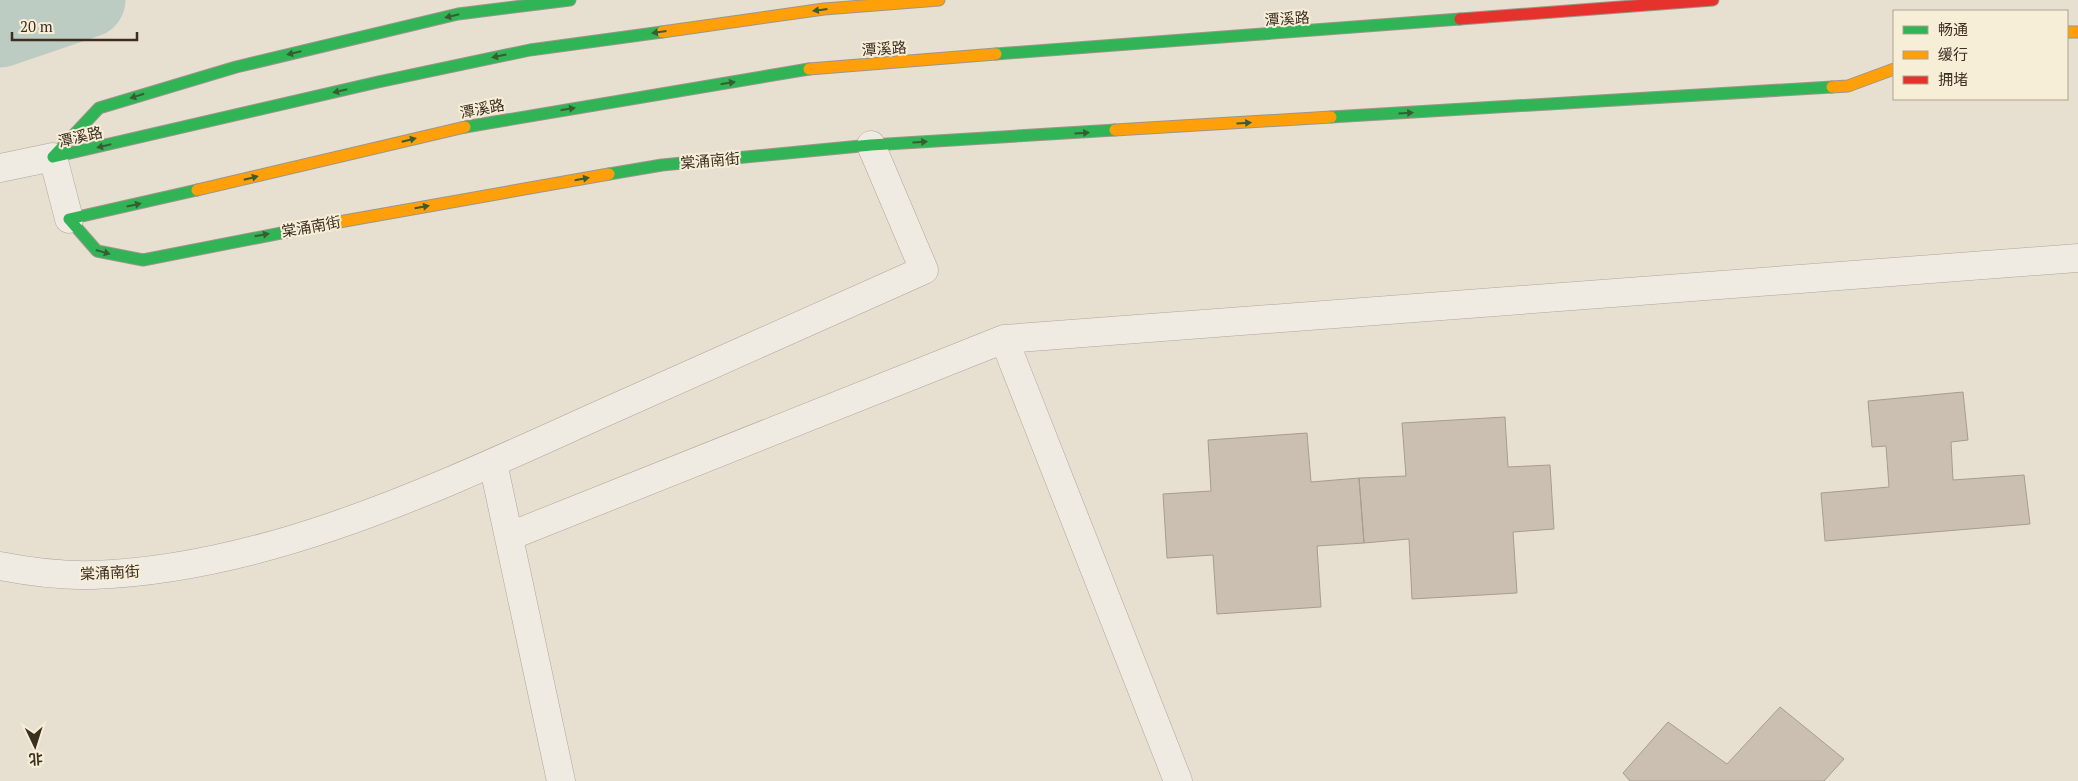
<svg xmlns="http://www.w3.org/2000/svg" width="2078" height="781" font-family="'PT Serif','Noto Sans SC',serif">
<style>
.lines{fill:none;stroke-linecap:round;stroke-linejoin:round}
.river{stroke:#bcccc2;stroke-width:75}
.building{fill:#cbbfb2;stroke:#a89c90}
.street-casing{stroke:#ada599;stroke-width:29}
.fast-casing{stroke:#9c958a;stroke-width:13}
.slow-casing{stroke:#9c958a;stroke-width:13}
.jam-casing{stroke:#9c958a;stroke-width:13}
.street{stroke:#efebe3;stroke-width:28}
.fast{stroke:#30b455;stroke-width:11}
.slow{stroke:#ff9f0a;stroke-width:11}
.jam{stroke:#e5322d;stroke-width:11}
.oneway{fill:#385d33}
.labels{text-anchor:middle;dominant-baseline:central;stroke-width:4;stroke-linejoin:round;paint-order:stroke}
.street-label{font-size:15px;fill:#3d2e20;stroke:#f7eed8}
</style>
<rect width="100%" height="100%" fill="#e7e0d1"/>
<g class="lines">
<!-- river -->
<path class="river" d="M0 30 88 0"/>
</g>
<!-- building -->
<path class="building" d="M1963 392 1968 440 1951 442 1953 480 2024 475 2030 524 1825 541 1821 493 1889 487 1886 446 1872 447 1868 401Z
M1505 417 1508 467 1550 465 1554 529 1513 532 1517 593 1412 599 1409 539 1364 543 1359 478 1406 476 1402 423Z
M1307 433 1311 482 1359 478 1364 543 1317 546 1321 607 1217 614 1213 555 1167 558 1163 494 1211 491 1208 440Z
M1780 707 1844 759 1824 781H1630L1623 773 1668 722 1727 764Z"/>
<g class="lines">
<defs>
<path id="street" d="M0 168 53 157 69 219
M1004 339 1178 781
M493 463 561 781
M510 536 1004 339 2078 258
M0 566C31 572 62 576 93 575 269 569 441 486 599 415 707 367 816 318 924 270L871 145"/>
<path id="fast" d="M996 54 1460 19
M1331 117 1832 87
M465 127 809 69
M53 157 378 82 530 50 662 32
M53 157 99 108 236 67 458 14 570 0
M609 174 662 165 871 145 1115 130
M197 190 69 219 97 251 143 260 322 225"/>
<path id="slow" d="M662 32 824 9 939 0
M2067 32H2078
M809 69 996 54
M1832 87 1848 86 1894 69
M1115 130 1331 117
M197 190 465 127
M322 225 609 174"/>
<path id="jam" d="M1460 19 1713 0"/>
</defs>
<!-- street casing -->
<use href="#street" class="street-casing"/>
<!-- fast casing -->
<use href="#fast" class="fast-casing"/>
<!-- slow casing -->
<use href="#slow" class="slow-casing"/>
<!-- jam casing -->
<use href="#jam" class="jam-casing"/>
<!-- street -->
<use href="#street" class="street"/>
<!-- fast -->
<use href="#fast" class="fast"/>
<!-- slow -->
<use href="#slow" class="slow"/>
<!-- jam -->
<use href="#jam" class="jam"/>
</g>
<!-- one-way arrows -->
<defs><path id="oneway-solid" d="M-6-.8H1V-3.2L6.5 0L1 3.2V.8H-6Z" transform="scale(1.25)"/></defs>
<g class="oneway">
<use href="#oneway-solid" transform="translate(820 10) rotate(173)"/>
<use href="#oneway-solid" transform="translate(452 16) rotate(167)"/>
<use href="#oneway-solid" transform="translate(659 32) rotate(172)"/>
<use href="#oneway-solid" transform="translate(294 53) rotate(167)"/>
<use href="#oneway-solid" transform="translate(499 56) rotate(168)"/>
<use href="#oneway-solid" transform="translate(728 83) rotate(-9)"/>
<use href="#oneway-solid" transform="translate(340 91) rotate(167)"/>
<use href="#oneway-solid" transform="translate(137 96) rotate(163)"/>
<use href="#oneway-solid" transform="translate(568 109) rotate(-9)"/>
<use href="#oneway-solid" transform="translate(1406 113) rotate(-3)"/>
<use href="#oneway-solid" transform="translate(1244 123) rotate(-3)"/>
<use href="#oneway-solid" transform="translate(1082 133) rotate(-3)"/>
<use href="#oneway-solid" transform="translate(409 140) rotate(-14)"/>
<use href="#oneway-solid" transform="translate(920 142) rotate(-3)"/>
<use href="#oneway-solid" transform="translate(104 146) rotate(167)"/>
<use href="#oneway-solid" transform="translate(251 178) rotate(-14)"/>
<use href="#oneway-solid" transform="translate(582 179) rotate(-10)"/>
<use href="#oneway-solid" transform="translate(134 205) rotate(-12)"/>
<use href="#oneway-solid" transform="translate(422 207) rotate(-10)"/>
<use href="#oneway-solid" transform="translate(262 235) rotate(-10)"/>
<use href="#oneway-solid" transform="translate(103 252) rotate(16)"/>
</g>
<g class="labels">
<!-- street labels -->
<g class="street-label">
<text transform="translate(1287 18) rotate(-4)">潭溪路</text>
<text transform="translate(884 48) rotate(-4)">潭溪路</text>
<text transform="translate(482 108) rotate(-11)">潭溪路</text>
<text transform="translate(80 136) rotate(-13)">潭溪路</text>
<text transform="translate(710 160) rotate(-5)">棠涌南街</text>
<text transform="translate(311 226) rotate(-10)">棠涌南街</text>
<text transform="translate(110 572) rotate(-3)">棠涌南街</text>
</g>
</g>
<!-- legend -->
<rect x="1893" y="10" width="175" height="90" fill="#f7eed8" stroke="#ada18e"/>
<rect x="1903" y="26" width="25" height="8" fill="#30b455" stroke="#ada18e"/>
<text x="1938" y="35" font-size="15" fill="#3d2e20">畅通</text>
<rect x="1903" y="51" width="25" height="8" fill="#ff9f0a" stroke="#ada18e"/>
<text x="1938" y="60" font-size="15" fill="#3d2e20">缓行</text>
<rect x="1903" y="76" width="25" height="8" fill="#e5322d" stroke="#ada18e"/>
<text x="1938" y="85" font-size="15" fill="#3d2e20">拥堵</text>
<!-- north arrow -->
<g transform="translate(35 746) rotate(176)" stroke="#f7eed8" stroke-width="4" paint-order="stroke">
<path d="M0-4L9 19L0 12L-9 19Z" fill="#3d2e20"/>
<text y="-8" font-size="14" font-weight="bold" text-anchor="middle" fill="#3d2e20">北</text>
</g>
<!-- scale -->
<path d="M12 32v8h125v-8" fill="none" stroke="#3d2e20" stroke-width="2.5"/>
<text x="20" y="32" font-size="15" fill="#3d2e20" stroke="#f7eed8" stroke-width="4" paint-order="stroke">20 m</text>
</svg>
